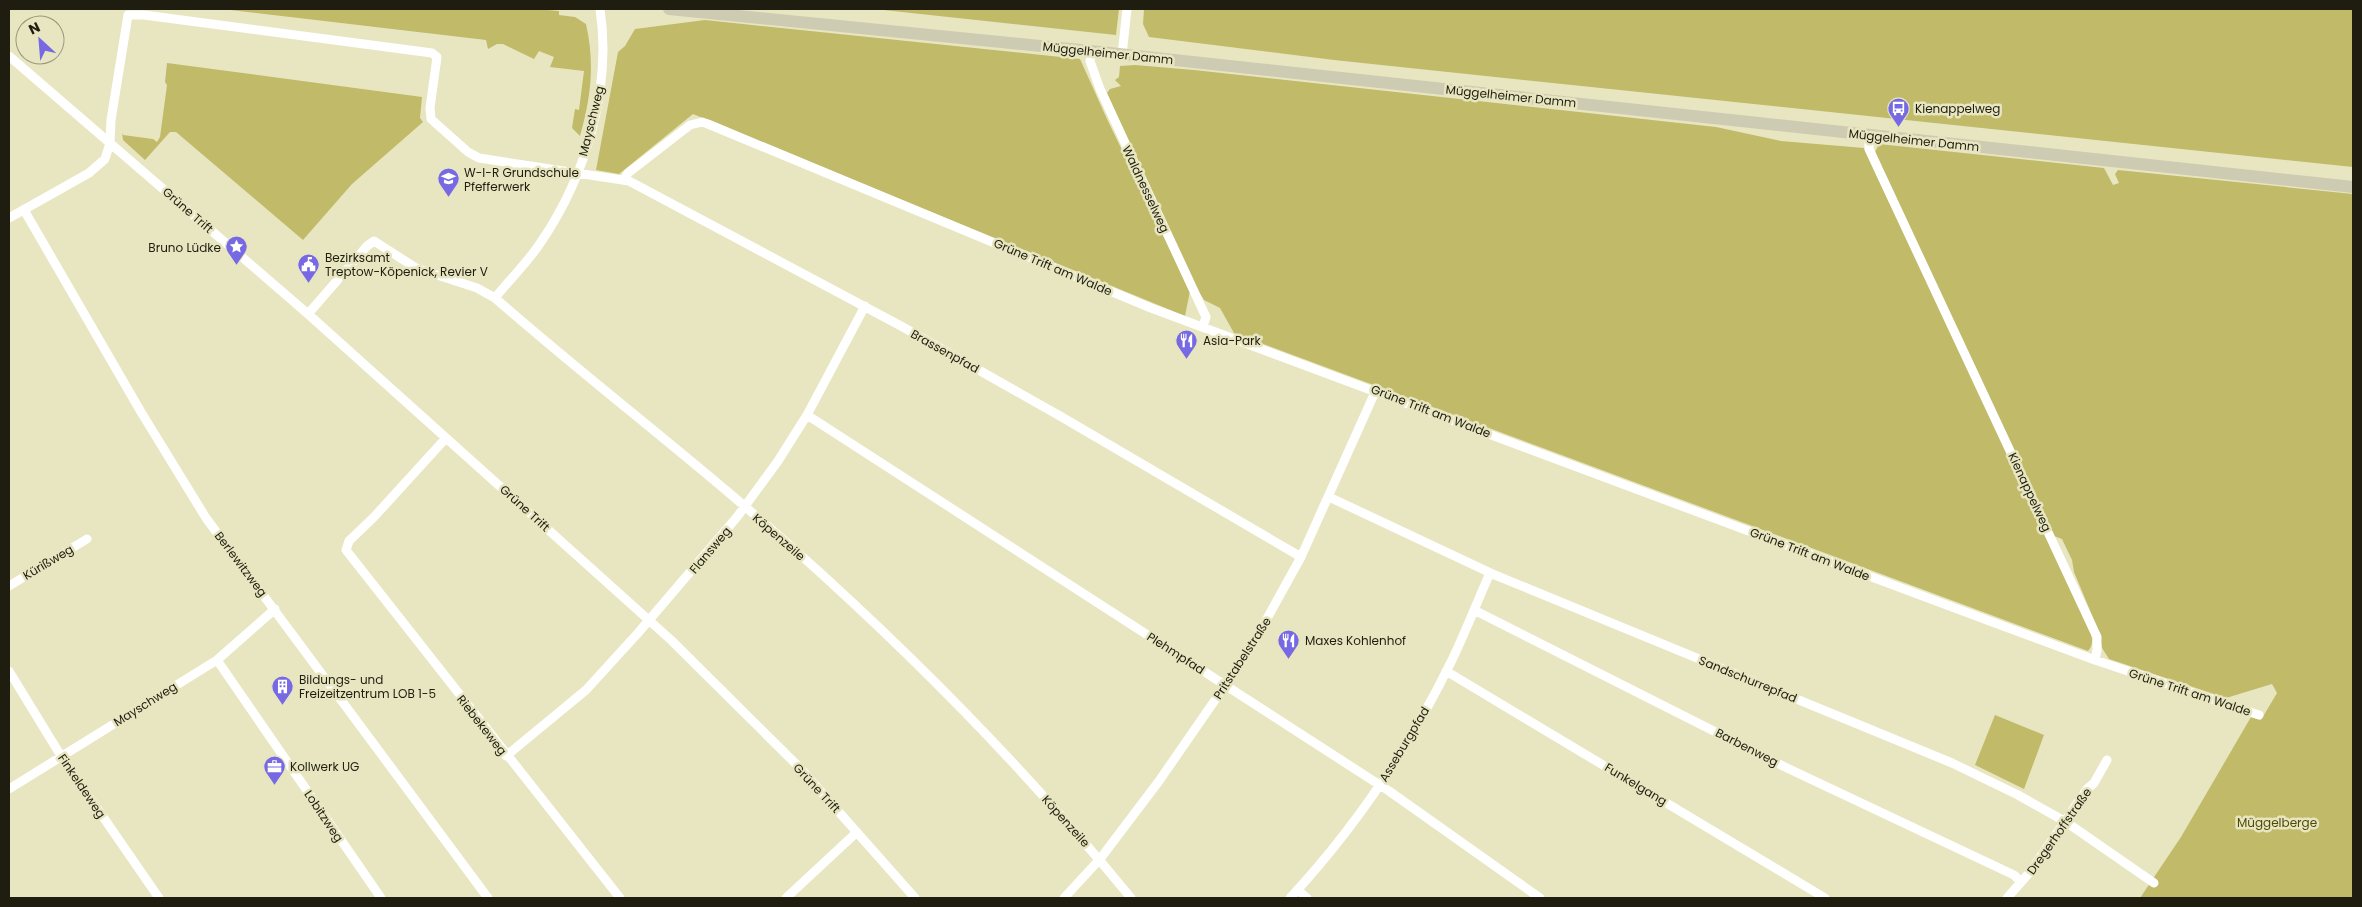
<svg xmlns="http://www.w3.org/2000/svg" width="2362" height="907" font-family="Poppins,sans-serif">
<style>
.green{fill:#c0ba69}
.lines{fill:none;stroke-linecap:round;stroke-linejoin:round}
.minor{stroke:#fff;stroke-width:9}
.secondary{stroke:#cecbb3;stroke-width:12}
.labels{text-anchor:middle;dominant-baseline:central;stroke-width:5;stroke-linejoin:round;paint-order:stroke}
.street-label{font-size:12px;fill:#1e1d0f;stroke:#e8e6c1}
.poi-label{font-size:12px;fill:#1e1d0f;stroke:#e8e6c1;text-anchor:start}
.park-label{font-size:12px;fill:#4f4a06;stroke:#e8e6c1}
</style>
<rect width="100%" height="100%" fill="#e8e6c1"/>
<!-- green -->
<path class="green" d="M222 9H536L559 11V15L575 17 586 24C595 64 591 97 580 136L572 128 575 109 579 110 584 71 550 67 554 57 539 51 534 59 503 44H497L488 49 486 40Z
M874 9H1119L1116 35Z
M1144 9H2353V167L1334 60 1149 37 1143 24Z
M705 20 1080 59 1107 119 1190 291 1185 316 693 114 619 174 596 170 618 52 625 46 635 29Z
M167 63 422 97 420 118 423 122 352 184 303 240 176 132H170L145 160 123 140 122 132 123 135 153 139 157 142 160 137 167 85 165 82Z
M1135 65 1194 70 1716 127 1781 141 1864 148 2083 613C2087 624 2098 641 2088 651L1234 333 1220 308 1204 300 1193 283 1107 93 1110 89 1121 86 1115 80 1119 77 1120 66Z
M1879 144 2104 168 2113 185 2119 183 2115 174 2118 170 2353 194V898H2140L2181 837 2251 717 2261 720 2277 693 2272 684 2226 698 2109 659 2102 648 2099 632 2074 572 2072 560 2062 539 2054 536 1878 161 1875 152Z
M1995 715 2044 735 2024 789 1975 765Z"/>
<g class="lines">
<!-- minor -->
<path class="minor" d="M1091 51 1090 61 1100 89 1206 317 1203 326
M1122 55 1127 9
M9 56 308 314 671 640 800 768 915 898
M1869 135V149L1882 177 2097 637V650L2095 660
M624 179 628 173 690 125 702 122 708 124 1151 308 2003 626 2095 660 2259 715
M24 210 141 412 206 518 488 898
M9 218 89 173 105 159 110 143 111 120 128 15H144L432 53 437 57 430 108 431 119 468 152 479 158 629 181 901 326 1060 416 1301 557
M495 298C510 279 528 262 541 242 586 176 612 88 600 9
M308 314 367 246 374 241 416 268 477 288 495 298C593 384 698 463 795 550 916 658 1029 773 1131 898
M807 415 1389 791 1540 898
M446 438 374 517 349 541 346 550 620 898
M1329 497 1495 575 1952 763 2018 795 2066 822 2154 883
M9 586 87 539
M1474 610 1787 768 2014 875 2021 882
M217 660 381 898
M9 671 61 756 159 898
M1446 671 1825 898
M506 756 586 690 638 633 737 517 778 461 807 415 865 306
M9 789 217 660 275 609
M1298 890 1307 898
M786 898 857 832
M1064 898 1100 859 1159 781 1249 651 1301 557 1376 390
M1290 898C1355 828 1410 746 1452 660 1466 631 1477 602 1490 573
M2007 898 2030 872 2087 789 2094 783 2107 760"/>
<!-- secondary -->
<path class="secondary" d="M669 9 1091 51 2353 187"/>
</g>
<!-- icons -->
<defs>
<symbol id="bus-pin" viewBox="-11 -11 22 30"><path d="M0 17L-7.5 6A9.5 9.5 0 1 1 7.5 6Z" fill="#7769e4" stroke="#e8e6c1"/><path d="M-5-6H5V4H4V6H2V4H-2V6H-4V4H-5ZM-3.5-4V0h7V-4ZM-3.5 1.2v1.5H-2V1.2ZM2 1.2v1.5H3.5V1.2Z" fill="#fff"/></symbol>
<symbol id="school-pin" viewBox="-11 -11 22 30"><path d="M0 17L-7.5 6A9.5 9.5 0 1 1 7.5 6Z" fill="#7769e4" stroke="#e8e6c1"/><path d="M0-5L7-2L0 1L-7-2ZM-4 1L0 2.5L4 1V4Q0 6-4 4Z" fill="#fff"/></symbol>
<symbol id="sight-pin" viewBox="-11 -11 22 30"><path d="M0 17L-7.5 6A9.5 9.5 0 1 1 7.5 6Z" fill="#7769e4" stroke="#e8e6c1"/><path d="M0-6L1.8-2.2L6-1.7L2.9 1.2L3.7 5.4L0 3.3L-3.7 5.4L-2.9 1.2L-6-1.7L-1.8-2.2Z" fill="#fff"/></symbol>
<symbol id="civic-pin" viewBox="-11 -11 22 30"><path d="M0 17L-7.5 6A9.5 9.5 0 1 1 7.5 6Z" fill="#7769e4" stroke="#e8e6c1"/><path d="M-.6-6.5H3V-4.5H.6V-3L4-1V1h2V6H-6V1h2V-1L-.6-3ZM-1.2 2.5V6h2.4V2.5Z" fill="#fff"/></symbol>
<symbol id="restaurant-pin" viewBox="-11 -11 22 30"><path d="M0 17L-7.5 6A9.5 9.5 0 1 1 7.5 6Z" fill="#7769e4" stroke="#e8e6c1"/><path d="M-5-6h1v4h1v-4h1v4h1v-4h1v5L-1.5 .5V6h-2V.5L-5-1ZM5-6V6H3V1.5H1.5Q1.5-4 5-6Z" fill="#fff"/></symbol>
<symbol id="building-pin" viewBox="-11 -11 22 30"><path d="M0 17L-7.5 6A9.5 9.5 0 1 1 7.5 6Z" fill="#7769e4" stroke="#e8e6c1"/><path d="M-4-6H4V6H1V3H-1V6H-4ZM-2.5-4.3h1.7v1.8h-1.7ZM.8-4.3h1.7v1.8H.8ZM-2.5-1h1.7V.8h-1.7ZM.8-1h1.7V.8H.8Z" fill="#fff"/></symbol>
<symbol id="office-pin" viewBox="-11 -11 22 30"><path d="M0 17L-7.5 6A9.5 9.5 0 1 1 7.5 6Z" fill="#7769e4" stroke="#e8e6c1"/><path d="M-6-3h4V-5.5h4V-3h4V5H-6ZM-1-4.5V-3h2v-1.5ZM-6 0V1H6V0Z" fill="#fff"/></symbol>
</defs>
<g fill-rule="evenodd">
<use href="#bus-pin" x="1886" y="96" width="25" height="34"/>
<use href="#school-pin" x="436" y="166" width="25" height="34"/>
<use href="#sight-pin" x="224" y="234" width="25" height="34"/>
<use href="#civic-pin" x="296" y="252" width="25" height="34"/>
<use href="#restaurant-pin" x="1174" y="328" width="25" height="34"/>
<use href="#restaurant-pin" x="1276" y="628" width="25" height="34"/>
<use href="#building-pin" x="270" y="674" width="25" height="34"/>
<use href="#office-pin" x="262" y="754" width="25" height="34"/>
</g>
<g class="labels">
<!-- street labels -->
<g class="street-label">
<text transform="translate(1108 53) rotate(6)">Müggelheimer Damm</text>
<text transform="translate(1511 96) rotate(6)">Müggelheimer Damm</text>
<text transform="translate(591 121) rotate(-76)">Mayschweg</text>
<text transform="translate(1914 140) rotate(6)">Müggelheimer Damm</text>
<text transform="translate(1146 189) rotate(65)">Waldnesselweg</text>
<text transform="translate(188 210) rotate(41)">Grüne Trift</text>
<text transform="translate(1053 267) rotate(23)">Grüne Trift am Walde</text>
<text transform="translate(945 351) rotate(29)">Brassenpfad</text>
<text transform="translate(1431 411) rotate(21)">Grüne Trift am Walde</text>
<text transform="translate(2030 492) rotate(65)">Kienappelweg</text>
<text transform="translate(525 508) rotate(42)">Grüne Trift</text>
<text transform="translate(779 537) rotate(41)">Köpenzeile</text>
<text transform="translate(710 550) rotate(-50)">Flansweg</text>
<text transform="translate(1810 554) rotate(21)">Grüne Trift am Walde</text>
<text transform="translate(48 562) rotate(-31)">Kürißweg</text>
<text transform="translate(241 564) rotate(53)">Berlewitzweg</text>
<text transform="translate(1176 653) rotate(33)">Plehmpfad</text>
<text transform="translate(1242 658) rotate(-57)">Pritstabelstraße</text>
<text transform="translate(1748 679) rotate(22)">Sandschurrepfad</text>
<text transform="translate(2190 692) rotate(18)">Grüne Trift am Walde</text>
<text transform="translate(145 704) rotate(-32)">Mayschweg</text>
<text transform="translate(482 725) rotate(52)">Riebekeweg</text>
<text transform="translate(1404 744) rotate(-59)">Asseburgpfad</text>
<text transform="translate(1747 747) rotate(27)">Barbenweg</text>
<text transform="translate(1636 784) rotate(31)">Funkelgang</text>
<text transform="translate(82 786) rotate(56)">Finkeldeweg</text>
<text transform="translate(817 788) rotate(47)">Grüne Trift</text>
<text transform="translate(324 816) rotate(56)">Lobitzweg</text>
<text transform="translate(1066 821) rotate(48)">Köpenzeile</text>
<text transform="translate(2059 831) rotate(-55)">Dregerhoffstraße</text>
</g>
<!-- poi labels -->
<g class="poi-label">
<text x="1915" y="108">Kienappelweg</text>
<text x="464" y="172">W-I-R Grundschule<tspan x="464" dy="14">Pfefferwerk</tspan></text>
<text x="221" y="247" text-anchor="end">Bruno Lüdke</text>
<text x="325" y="257">Bezirksamt<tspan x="325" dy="14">Treptow-Köpenick, Revier V</tspan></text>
<text x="1203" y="340">Asia-Park</text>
<text x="1305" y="640">Maxes Kohlenhof</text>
<text x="299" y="679">Bildungs- und<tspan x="299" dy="14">Freizeitzentrum LOB 1-5</tspan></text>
<text x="290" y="766">Kollwerk UG</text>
</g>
<!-- park labels -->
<g class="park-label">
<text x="2277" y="822">Müggelberge</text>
</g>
</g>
<!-- border -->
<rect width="2362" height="907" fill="none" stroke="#1e1d0f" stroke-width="20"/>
<!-- north arrow -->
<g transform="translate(40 40) rotate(334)"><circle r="24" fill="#e8e6c1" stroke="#97967a"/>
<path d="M0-4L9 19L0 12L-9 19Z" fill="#7769e4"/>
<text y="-8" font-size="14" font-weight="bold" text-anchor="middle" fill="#1e1d0f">N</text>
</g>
</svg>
